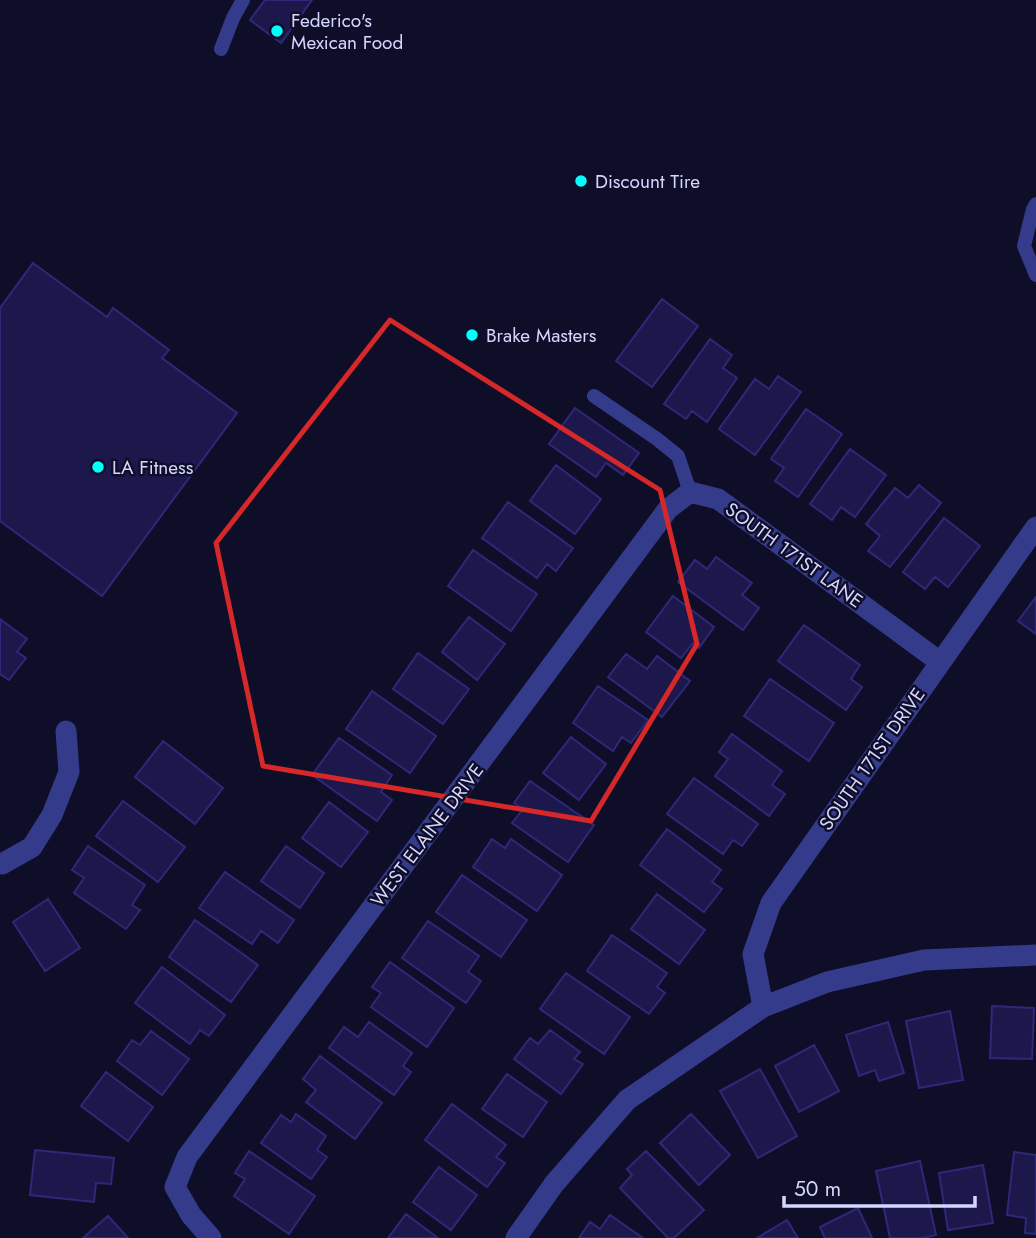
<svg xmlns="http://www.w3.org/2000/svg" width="1036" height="1238" font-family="Jost,sans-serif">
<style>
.building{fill:#1d184b;stroke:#2f2879;stroke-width:2}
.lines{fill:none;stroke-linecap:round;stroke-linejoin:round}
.lane{stroke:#353b8b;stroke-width:14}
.street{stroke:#353b8b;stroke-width:21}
.marked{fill:none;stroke:#d62828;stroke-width:5;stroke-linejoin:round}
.poi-dot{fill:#01fffc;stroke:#0f0e28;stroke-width:2.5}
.labels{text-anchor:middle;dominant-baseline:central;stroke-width:5;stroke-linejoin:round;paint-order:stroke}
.poi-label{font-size:19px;fill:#d5d5ff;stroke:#0f0e28;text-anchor:start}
.street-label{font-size:19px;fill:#d5d5ff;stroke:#0f0e28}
</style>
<rect width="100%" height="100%" fill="#0f0e28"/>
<!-- building -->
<path class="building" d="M265 0H312L281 43 250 20Z
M33 263 107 317 113 308 169 350 162 358 237 413 102 596 0 521V308Z
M662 299 698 326 652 387 616 361Z
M710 339 732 355 723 368 737 378 707 422 692 411 686 419 664 404Z
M778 376 801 392 755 455 719 429 755 379 769 389Z
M575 408 639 453 623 475 606 463 596 477 549 444Z
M806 409 842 434 798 497 775 481 784 468 771 459Z
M850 449 886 475 855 517 841 507 832 520 810 504Z
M556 465 601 499 575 534 530 501Z
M919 485 941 503 890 567 868 551 880 536 866 524 895 488 908 498Z
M508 502 573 548 556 571 547 564 537 578 482 538Z
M944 518 980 546 948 587 935 577 925 589 903 572Z
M473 550 537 594 511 631 448 586Z
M716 557 752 583 742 595 759 608 743 630 678 582 695 560 707 569Z
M673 596 714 627 699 648 693 643 681 658 646 632Z
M1036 597V634L1018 621Z
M469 617 505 644 477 680 442 652Z
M0 619 27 639 17 652 26 658 9 680 0 674Z
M804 625 860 665 851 679 862 687 846 710 778 661Z
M418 653 469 689 443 724 393 689Z
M626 654 647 669 657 656 690 681 662 717 608 677Z
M770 679 834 723 809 761 744 716Z
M598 686 648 720 631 743 622 737 613 751 573 723Z
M372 691 436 736 410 773 346 729Z
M732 734 782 771 772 785 785 794 769 816 715 776 728 759 719 752Z
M571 737 606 764 579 800 543 773Z
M339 738 392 775 381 792 392 800 377 821 312 775Z
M163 741 223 788 195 824 135 777Z
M694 778 758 824 742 846 733 840 723 854 667 814Z
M530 781 594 825 568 862 512 823 523 809 514 803Z
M123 801 185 847 158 882 96 836Z
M329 802 368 832 341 867 302 838Z
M667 829 721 870 712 882 722 889 704 912 640 865Z
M492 839 505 848 511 839 562 875 537 911 473 867Z
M88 846 145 885 132 905 140 910 126 929 74 893 84 878 72 870Z
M286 846 324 873 300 908 261 881Z
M225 872 294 920 278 943 261 931 252 944 199 908Z
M462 875 527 920 501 957 436 912Z
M657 894 705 930 679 964 631 929Z
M48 899 80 948 45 971 13 922Z
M195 920 258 965 231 1002 169 957Z
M428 921 479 956 468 972 481 981 466 1003 402 958Z
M612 935 667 973 657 987 665 993 649 1014 587 971Z
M390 962 454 1008 427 1047 371 1007 381 993 372 987Z
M162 967 225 1015 209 1036 200 1030 190 1044 135 1003Z
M566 973 630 1017 604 1054 540 1009Z
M992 1006 1034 1008 1032 1059 990 1058Z
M950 1011 963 1080 919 1088 906 1021Z
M369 1022 412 1053 403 1066 411 1072 394 1095 329 1048 344 1027 358 1037Z
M888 1022 904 1073 879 1081 875 1070 859 1076 846 1035Z
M550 1030 580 1052 574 1059 583 1064 561 1094 514 1059 530 1038 538 1044Z
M151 1031 189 1059 162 1095 117 1061 132 1040 140 1045Z
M814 1045 839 1091 799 1112 775 1066Z
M320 1056 382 1103 355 1139 306 1102 316 1090 303 1079Z
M760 1069 797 1136 758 1158 720 1091Z
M106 1072 153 1107 128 1141 81 1106Z
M507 1074 547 1102 523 1137 482 1109Z
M452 1104 506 1145 496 1157 505 1163 487 1187 425 1140Z
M296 1114 326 1136 317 1150 327 1157 311 1179 261 1143 281 1115 291 1122Z
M691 1114 730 1155 699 1185 660 1143Z
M35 1150 114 1158 111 1184 96 1183 94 1202 30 1195Z
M249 1151 315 1196 289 1234 234 1196 245 1179 235 1173Z
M646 1151 704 1210 674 1238H668L620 1188 632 1175 627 1169Z
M1014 1152 1036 1155V1234L1025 1233 1026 1218 1007 1215Z
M920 1161 936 1235 923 1238H890L876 1171Z
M983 1165 993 1223 948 1230 939 1173Z
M439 1167 477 1195 451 1230 413 1202Z
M858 1208 872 1238H825L820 1227Z
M406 1214 438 1238H388Z
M610 1215 643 1238H579L590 1222 600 1229Z
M108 1216 128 1238H83Z
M787 1220 798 1238H757Z"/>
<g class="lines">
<!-- lane -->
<path class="lane" d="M221 49 233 18 243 0
M1036 204 1033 209 1024 246 1036 275
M594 396 657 439 678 456 690 492"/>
<!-- street -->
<path class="street" d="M0 863 2 864 32 847 52 815 69 772 66 731
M763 1007 753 954 771 903 1036 527
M211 1238 191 1215 175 1187 187 1157 668 509 690 492 718 499 940 662
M516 1238 554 1184 627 1100 763 1007 827 982 924 960 1036 955"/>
</g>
<!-- marked area -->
<path class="marked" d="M390 320 660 490 697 644 591 821 263 766 216 543Z"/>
<!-- markers -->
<g class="poi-dot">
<circle cx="277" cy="31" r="7"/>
<circle cx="581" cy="181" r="7"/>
<circle cx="472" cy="335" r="7"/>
<circle cx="98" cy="467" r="7"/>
</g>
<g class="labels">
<!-- poi labels -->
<g class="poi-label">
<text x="291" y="20">Federico's<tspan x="291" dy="22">Mexican Food</tspan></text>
<text x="595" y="181">Discount Tire</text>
<text x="486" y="335">Brake Masters</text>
<text x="112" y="467">LA Fitness</text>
</g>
<!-- street labels -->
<g class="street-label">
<text transform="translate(794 555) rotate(36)">SOUTH 171ST LANE</text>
<text transform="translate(872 759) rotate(-55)">SOUTH 171ST DRIVE</text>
<text transform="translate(427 835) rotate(-53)">WEST ELAINE DRIVE</text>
</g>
</g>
<!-- scale -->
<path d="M784 1196v10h191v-10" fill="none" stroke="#d5d5ff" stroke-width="3.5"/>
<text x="794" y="1196" font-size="21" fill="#d5d5ff" stroke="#0f0e28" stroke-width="5" paint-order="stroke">50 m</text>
</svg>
